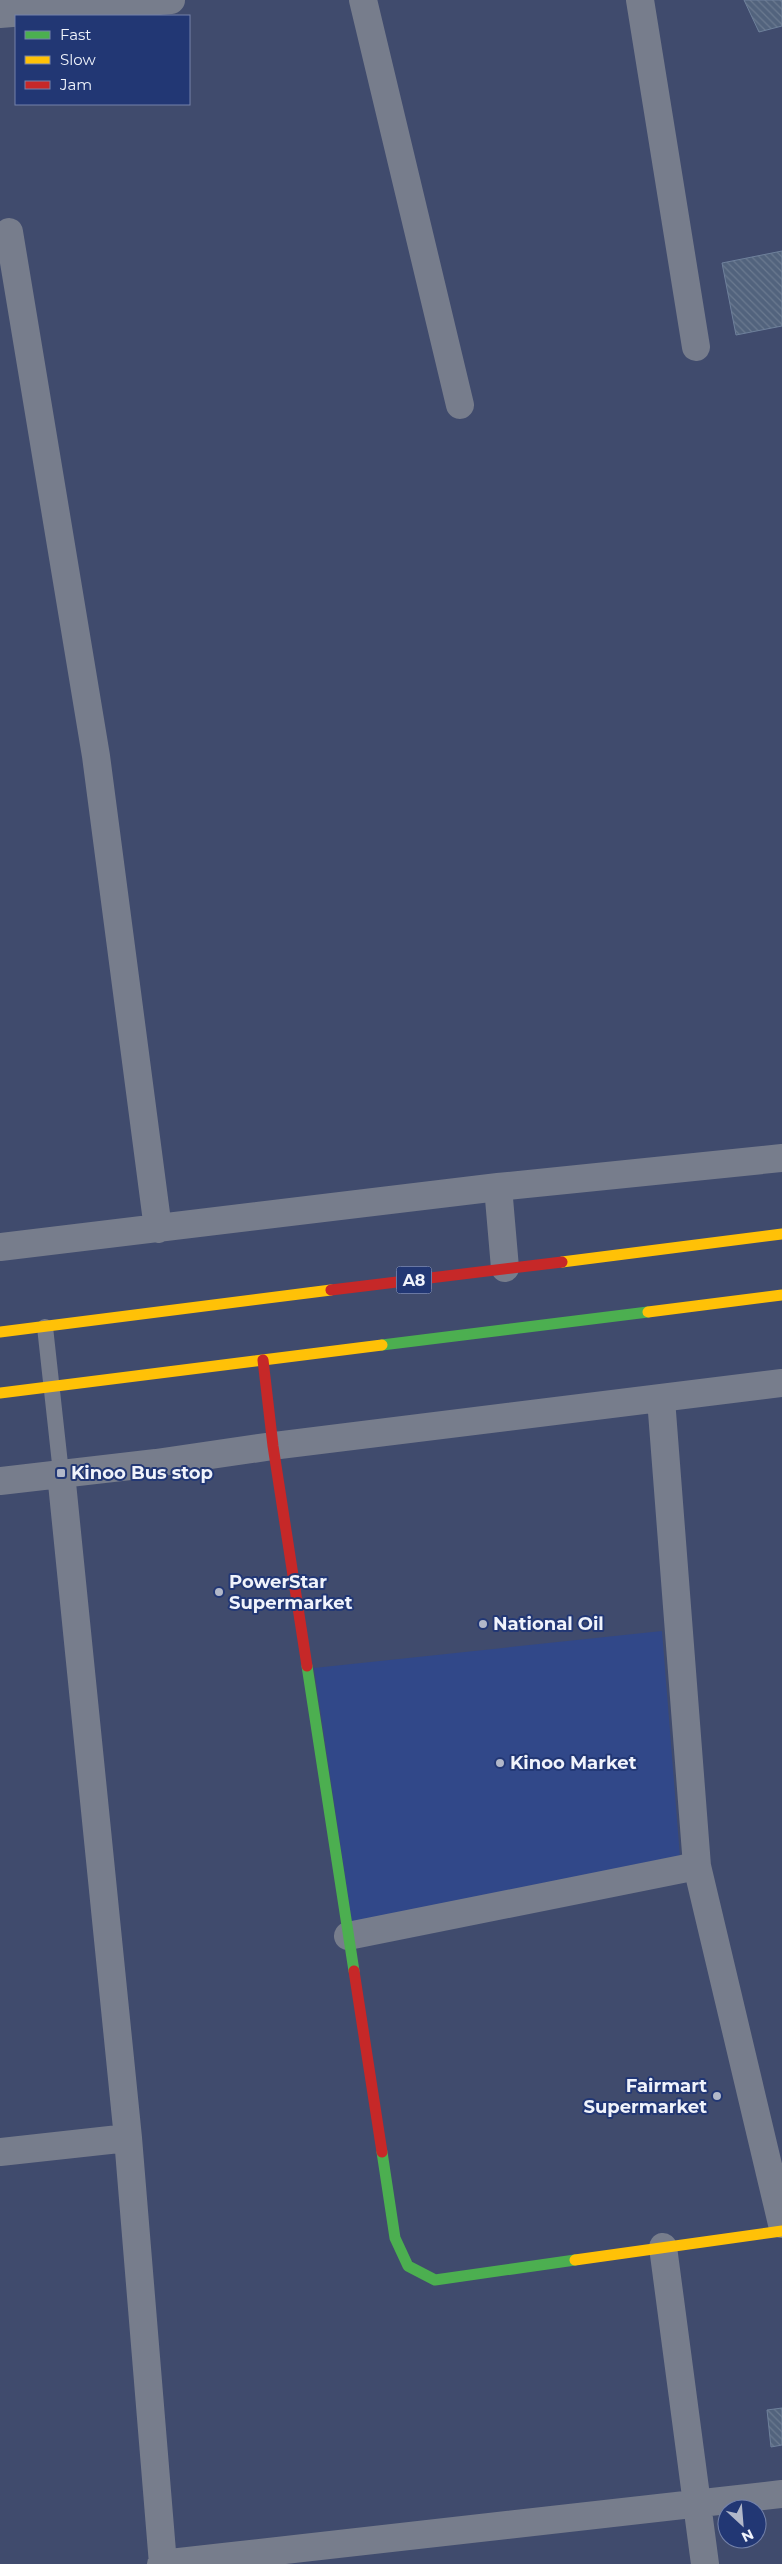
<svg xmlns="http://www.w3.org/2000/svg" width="782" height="2564" font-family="Montserrat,sans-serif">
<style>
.built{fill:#314889}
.building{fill:url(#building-back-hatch);stroke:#6e809b}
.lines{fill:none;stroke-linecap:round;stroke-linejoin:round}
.lane{stroke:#777d8c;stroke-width:16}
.street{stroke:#777d8c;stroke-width:28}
.fast{stroke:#4caf50;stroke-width:11}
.slow{stroke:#ffc107;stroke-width:11}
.jam{stroke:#c62828;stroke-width:11}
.poi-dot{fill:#b2b8c9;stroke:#223774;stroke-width:2}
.labels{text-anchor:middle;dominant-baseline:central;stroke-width:4;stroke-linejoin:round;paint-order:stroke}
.shield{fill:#223774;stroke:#b2bbd2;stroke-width:1}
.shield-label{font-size:16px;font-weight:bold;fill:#f0f3fb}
.poi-label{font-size:18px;font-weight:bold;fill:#f0f3fb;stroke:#223774;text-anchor:start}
</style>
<defs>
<pattern id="building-back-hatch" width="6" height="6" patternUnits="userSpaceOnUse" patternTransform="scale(1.25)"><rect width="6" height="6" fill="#52637d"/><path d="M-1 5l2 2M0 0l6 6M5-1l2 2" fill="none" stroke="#6b7a90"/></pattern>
</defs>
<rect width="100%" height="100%" fill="#404b6d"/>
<!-- built -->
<path class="built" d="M662 1631 680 1857 353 1929 314 1668Z"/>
<!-- building -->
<path class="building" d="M744 0H782V26L759 32Z
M782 251V326L736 335 722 263Z
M782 2408V2445L771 2447 767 2410Z"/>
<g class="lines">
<!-- lane -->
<path class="lane" d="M45 1327 61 1473"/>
<!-- street -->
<path class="street" d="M363 0 460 405
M640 0 696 347
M0 14 171 0
M9 232 96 756 158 1229
M498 1187 505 1268
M0 1247 498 1187 782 1158
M661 1399 697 1866 782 2224
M61 1473 128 2138 163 2564
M0 1481 156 1463 273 1446 782 1383
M348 1936 697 1866
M0 2152 128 2138
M663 2247 705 2564
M161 2564 782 2494"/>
<!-- fast -->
<path class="fast" d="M382 1345 648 1312
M307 1666 354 1971
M382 2152 395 2238 408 2266 435 2280 575 2260"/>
<!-- slow -->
<path class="slow" d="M562 1262 782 1234
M648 1312 782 1295
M0 1332 331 1290
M0 1393 382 1345
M575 2260 782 2231"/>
<!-- jam -->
<path class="jam" d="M331 1290 562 1262
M263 1360 273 1446 307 1666
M354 1971 382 2152"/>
</g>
<!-- markers -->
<g class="poi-dot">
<rect x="56" y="1468" width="10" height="10" rx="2.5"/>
<circle cx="219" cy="1592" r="5"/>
<circle cx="483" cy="1624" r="5"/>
<circle cx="500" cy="1763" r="5"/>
<circle cx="717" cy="2096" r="5"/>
</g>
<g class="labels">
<!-- shield labels -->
<rect class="shield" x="396.5" y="1266.5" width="35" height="27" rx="4"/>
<g class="shield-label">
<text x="414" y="1280">A8</text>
</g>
<!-- poi labels -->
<g class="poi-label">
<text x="71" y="1473">Kinoo Bus stop</text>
<text x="229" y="1582">PowerStar<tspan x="229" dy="21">Supermarket</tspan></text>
<text x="493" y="1624">National Oil</text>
<text x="510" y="1763">Kinoo Market</text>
<text x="707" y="2086" text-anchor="end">Fairmart<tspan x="707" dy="21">Supermarket</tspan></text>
</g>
</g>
<!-- legend -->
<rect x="15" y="15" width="175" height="90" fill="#223774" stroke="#7482aa"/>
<rect x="25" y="31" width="25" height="8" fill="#4caf50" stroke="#7482aa"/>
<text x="60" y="40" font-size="15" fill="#f0f3fb">Fast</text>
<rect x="25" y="56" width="25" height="8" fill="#ffc107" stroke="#7482aa"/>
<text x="60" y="65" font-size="15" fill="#f0f3fb">Slow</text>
<rect x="25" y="81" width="25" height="8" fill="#c62828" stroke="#7482aa"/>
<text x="60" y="90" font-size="15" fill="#f0f3fb">Jam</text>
<!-- north arrow -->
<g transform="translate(742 2524) rotate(154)"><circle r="24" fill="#223774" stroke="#7482aa"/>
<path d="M0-4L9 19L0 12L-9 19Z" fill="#b2b8c9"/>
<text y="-8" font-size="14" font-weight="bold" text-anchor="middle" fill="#f0f3fb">N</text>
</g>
</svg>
